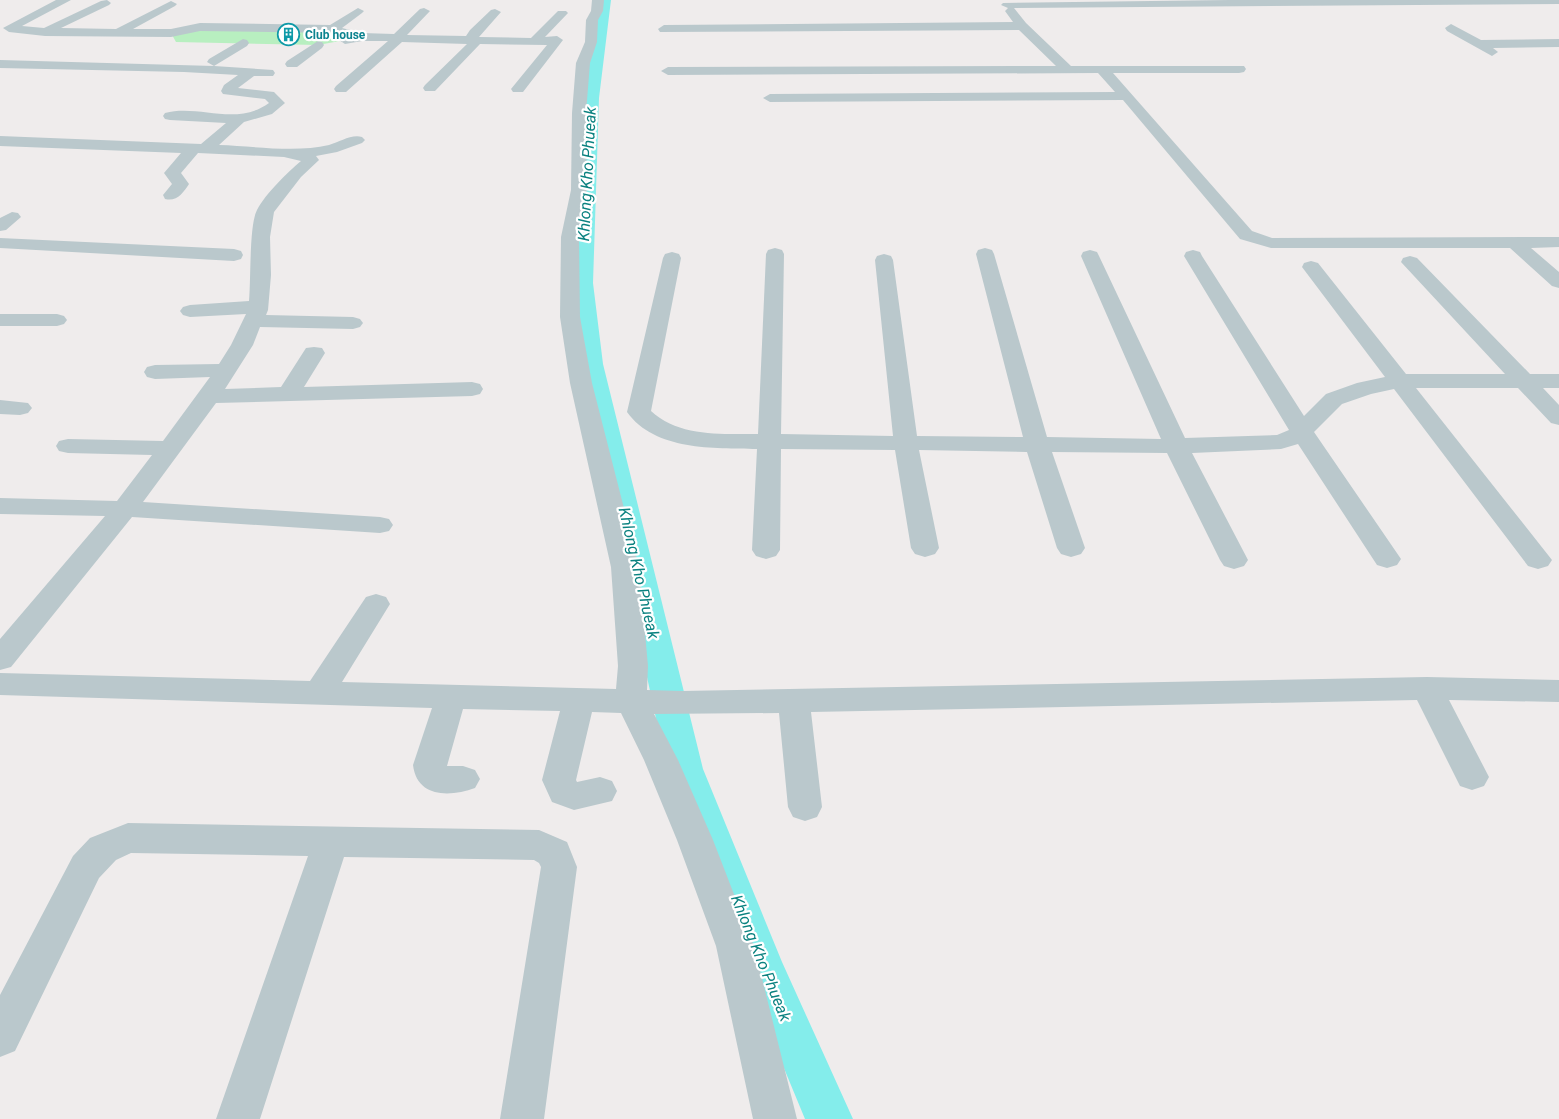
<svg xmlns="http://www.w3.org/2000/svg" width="1559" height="1119" font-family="Roboto,sans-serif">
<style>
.green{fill:#b8efc0}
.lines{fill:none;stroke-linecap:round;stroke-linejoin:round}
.canal{fill:#84edeb;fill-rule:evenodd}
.minor{fill:#bac8cc;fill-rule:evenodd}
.labels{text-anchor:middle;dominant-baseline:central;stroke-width:4.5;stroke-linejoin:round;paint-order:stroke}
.far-culture-label{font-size:12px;font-weight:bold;fill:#0d838f;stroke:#fff;text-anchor:start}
.water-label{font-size:16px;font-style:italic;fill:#0b8280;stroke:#fff}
</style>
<rect width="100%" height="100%" fill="#efecec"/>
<!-- green -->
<path class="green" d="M200 27 333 29 362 37 318 45 176 42 171 33Z"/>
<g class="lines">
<!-- canal -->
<path class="canal" d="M599 0H611L599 98 593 283 603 364 703 769 782 962 853 1119H805L740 962 667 769 579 364 571 283 583 98Z"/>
<!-- minor -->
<path class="minor" d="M56 0H71L22 26 44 28 101 1 107 0 111 3 109 5 61 28 116 29 171 1 177 4 175 6 133 29H171L200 23 330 25 358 8 364 11 362 13 342 28 362 33 394 34 420 9 424 8 430 11 407 35 466 36 470 30 491 10 495 9 501 12 479 37 531 38 558 11H566L568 13 545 37 557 36 563 40 523 92H513L511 89 547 45 480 44 435 91H425L423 88 425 85 467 44 402 42 346 92H336L334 89 336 86 388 41H362L345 44 339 40 345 36 333 33 200 31 171 37 45 36 9 32 3 28Z
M592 0H604L603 11 598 20 597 42 590 63 586 113 587 190 579 237 580 317 592 383 639 567 648 666 647 690 682 691 1427 677 1559 680V702L1449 700 1489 777 1484 786 1472 790 1460 786 1417 700 811 712 822 807 817 817 805 821 793 817 788 807 779 713 654 714 678 760 713 840 754 946 797 1119H753L716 946 677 840 644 760 621 713 592 712 576 780 577 782 600 777 612 781 617 791 612 801 574 810 552 802 542 780 560 711 463 709 447 766H463L475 770 480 779 475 788C450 797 417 798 413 765L432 708 0 695V673L310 681 366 597 376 594 386 597 390 604 342 682 616 689 618 666 611 567 570 383 560 317 561 237 571 190 572 113 576 63 585 42 586 20 591 11Z
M1229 0H1559V4L1014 8 1026 23 1071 66H1244L1246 69 1244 72 1239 73H1113L1252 231 1272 238 1559 237V247L1531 248 1559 272V288L1552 286 1510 248H1271L1240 239 1123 100 770 102 763 98 770 94 1115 92 1098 73 668 75 661 71 668 67 1056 66 1019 30 660 32 658 29 664 25 1013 22 1005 11 1008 8 1001 5 1003 3Z
M1451 24 1481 40 1559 39V47L1493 48 1498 52 1492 56 1447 31 1445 28Z
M243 39 247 40 249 43 247 46 214 66 273 70 275 73 273 76H254L238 88 274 92 285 103 272 114 244 122 219 145C253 146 296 153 329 145 340 142 351 134 362 137L365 140 362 143 337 152 316 156 319 160 301 177 274 212 270 237 271 275 268 310 266 315 353 317 360 319 363 323 360 327 353 329 260 327 253 345 225 389 281 387 306 348 314 347 322 348 325 353 304 387 472 382 480 384 483 389 480 394 472 396 216 403 143 502 380 517 389 519 393 525 389 531 380 533 132 517 11 667 0 670V639L105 516 0 514V498L117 501 152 455 68 453 59 451 56 446 59 441 68 439 163 441 210 377 155 379 147 377 144 372 147 367 155 365 219 364 231 345 246 314 190 317 183 315 180 311 183 307 190 305 249 301C251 281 249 225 257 210 266 193 287 173 301 161L284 157 198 153 181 173 189 184C183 193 177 202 165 199L163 195 172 184 164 173 181 153 0 146V136L201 144 226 123 170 120 165 119 163 116 165 113C199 104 236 127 269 103L265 99 223 94 221 91 224 85 238 75 184 72 0 68V60L214 66 207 62 209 59Z
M318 41 322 42 324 45 322 48 297 67H287L285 64 287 61Z
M12 212 18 213 21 217 6 230 0 231V218Z
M0 238 234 249 241 251 243 255 241 259 234 261 0 248Z
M775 248 782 250 784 254 781 434 893 436 875 260 877 256 884 254 891 256 893 260 917 436 1023 437 976 254 978 250 985 248 992 250 994 254 1047 437 1161 439 1081 256 1083 252 1090 250 1097 252 1099 256 1185 438 1277 435 1289 430 1184 256 1186 252 1193 250 1200 252 1202 256 1304 416 1326 394 1357 383 1385 377 1302 267 1304 263 1311 261 1318 263 1406 374H1505L1401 262 1403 258 1410 256 1417 258 1530 374H1559V388H1543L1559 405V425L1551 423 1518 388H1416L1552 560 1548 566 1538 569 1528 566 1394 389 1371 394 1342 404 1314 432 1401 559 1397 565 1387 568 1377 565 1298 444 1281 449 1192 453 1248 560 1244 566 1234 569 1224 566 1220 560 1167 453 1052 452 1085 548 1081 554 1071 557 1061 554 1057 548 1027 452 919 450 939 548 935 554 925 557 915 554 911 548 895 450 781 449 780 550 776 556 766 559 756 556 752 550 757 449C714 448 655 451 627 412L663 258 665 254 672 252 679 254 681 258 651 411C679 437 721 434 758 434L766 254 768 250Z
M0 314H57L64 316 67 320 64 324 57 326H0Z
M0 400 28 403 32 408 28 413 20 415 0 414Z
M128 823 539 830 567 842 577 867 544 1119H500L541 867 539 863 534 860 344 857 260 1119H216L308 856 131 853 116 860 99 878 15 1051 0 1057V995L73 856 90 838Z"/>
</g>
<!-- icons -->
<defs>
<symbol id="building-ring" viewBox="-11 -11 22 22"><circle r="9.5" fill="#fff" stroke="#0f9aa8" stroke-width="1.5"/><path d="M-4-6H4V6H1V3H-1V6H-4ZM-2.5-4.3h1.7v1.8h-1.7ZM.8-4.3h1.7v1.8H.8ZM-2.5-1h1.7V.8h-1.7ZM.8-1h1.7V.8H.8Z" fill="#0f9aa8"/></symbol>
</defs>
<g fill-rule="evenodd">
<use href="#building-ring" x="276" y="22" width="25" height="25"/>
</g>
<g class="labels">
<!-- far-culture labels -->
<g class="far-culture-label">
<text x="305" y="35">Club house</text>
</g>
<!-- water labels -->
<g class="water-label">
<text transform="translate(587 174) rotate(-87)">Khlong Kho Phueak</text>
<text transform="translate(639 573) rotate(77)">Khlong Kho Phueak</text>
<text transform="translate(761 958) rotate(68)">Khlong Kho Phueak</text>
</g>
</g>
</svg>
